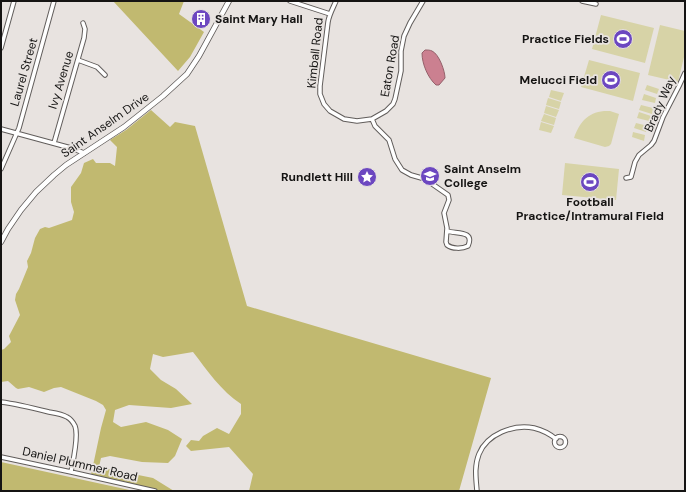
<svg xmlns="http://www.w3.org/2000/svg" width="686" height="492" font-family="'DM Sans',sans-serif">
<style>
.green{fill:#d7d3a7}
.forest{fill:#c1b970}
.water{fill:#cb8090;stroke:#94606a}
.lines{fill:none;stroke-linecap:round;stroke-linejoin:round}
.minor-casing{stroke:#615d5b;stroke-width:5.5}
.tertiary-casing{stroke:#615d5b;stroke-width:6}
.minor{stroke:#fff;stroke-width:3.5}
.tertiary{stroke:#fff;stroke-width:4.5}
.labels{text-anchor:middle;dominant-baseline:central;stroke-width:3.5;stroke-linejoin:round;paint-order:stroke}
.poi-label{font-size:12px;font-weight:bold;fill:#151413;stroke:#e8e3e0;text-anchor:end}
.street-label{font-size:12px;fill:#151413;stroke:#e8e3e0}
</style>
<rect width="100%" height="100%" fill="#e8e3e0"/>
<!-- green -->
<path class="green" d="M601 15 654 28 645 63 592 49Z
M660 25 685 31V53L678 82 648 75Z
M589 60 640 73 633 101 581 87Z
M647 85 659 89 657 94 645 90Z
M551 90 564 93 561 101 549 97Z
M644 94 656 98 655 103 642 100Z
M548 98 561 102 559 109 546 105Z
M641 105 653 108 652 114 639 110Z
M546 106 559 110 556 117 544 113Z
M604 111H610L619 114 611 144 609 146 605 147 574 138C580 122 587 113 604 111Z
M639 112 651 116 649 121 637 118Z
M544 114 556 118 554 125 541 121Z
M541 122 554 126 551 133 539 130Z
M636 123 648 126 646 132 634 128Z
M633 132 645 135 644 141 632 137Z
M565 163 619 169 616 200 562 195Z"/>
<!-- forest -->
<path class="forest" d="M113 1H184L179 14 204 32 190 57 178 71Z
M151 110 170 127 175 122 195 126 247 306 491 378 459 491H249L253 474 229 447 191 451 186 446 191 440 199 441 203 436 217 428 229 434 241 414V404C221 391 207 370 193 352L163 357 153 354 150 369 161 380 176 389 192 404 171 408 129 405 115 410 113 422 121 427 146 422 168 430 182 439 175 456 168 463 142 462 110 456 101 458 99 467 153 478 174 491H155L91 475 101 428 106 410 103 405 96 401 61 387 54 388 44 392 29 387 18 389 16 388 8 381 1 382V350L4 349 11 342 9 336 20 315 15 300 16 294 19 289 28 267 27 261 31 253 35 238 40 229 45 227 49 228 72 220 74 212 71 202V187L81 173 84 163 93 159 96 163H110L115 166 117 147 110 140 126 130Z
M1 462 134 491H1Z"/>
<!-- water -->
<path class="water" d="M425 50C428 50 430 50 432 51 439 54 445 71 445 78L439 85H436C428 78 422 64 422 53Z"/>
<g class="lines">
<defs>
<path id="minor" d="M290 1 330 14
M336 1C333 8 329 15 328 22L320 86V94L324 104 330 111 344 119 357 121 372 119 386 111 393 104 395 99 401 71V51L404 36 410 23 423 1
M582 1 596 4
M1 48 14 1
M78 60 97 67 105 75
M372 119 375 126 389 140 395 159 402 170 411 175 425 179 448 195 449 200 444 213 447 228 446 242 447 245C452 249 462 249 468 246 475 230 456 234 447 231
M1 129 71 148 84 153
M54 143 84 38 85 29 83 23
M1 169 19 128 54 1
M626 178 631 177 635 162 639 155 651 145 654 141 663 117 679 86 685 73
M1 402C17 404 33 408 49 412 55 413 62 414 67 417 71 419 73 422 75 426 79 436 73 461 71 472
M554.5 442a5.5 5.5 0 1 1 11 0a5.5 5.5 0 1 1-11 0Z
M1 457 71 472 155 491
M477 491C476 479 474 466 479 454 487 434 513 424 534 428 542 430 550 434 556 439"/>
<path id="tertiary" d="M1 242 8 229 21 210 36 192 54 175 66 165 124 127 163 96 187 74 199 56 229 1"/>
</defs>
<!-- minor casing -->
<use href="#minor" class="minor-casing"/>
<!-- tertiary casing -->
<use href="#tertiary" class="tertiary-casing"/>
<!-- minor -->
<use href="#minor" class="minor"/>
<!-- tertiary -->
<use href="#tertiary" class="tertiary"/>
</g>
<!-- icons -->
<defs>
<symbol id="building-disc" viewBox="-11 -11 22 22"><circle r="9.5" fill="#6c47c0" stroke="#e8e3e0"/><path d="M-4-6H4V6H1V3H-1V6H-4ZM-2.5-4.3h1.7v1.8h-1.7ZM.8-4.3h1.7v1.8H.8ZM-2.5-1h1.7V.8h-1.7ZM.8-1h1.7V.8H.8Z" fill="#fff"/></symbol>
<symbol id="stadium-disc" viewBox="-11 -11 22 22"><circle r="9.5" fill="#6c47c0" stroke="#e8e3e0"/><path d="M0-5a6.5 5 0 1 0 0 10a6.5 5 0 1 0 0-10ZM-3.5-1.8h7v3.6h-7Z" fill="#fff"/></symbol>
<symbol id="university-disc" viewBox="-11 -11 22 22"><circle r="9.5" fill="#6c47c0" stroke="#e8e3e0"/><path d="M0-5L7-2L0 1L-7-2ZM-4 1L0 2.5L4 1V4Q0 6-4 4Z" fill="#fff"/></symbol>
<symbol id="sight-disc" viewBox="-11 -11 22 22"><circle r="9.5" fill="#6c47c0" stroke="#e8e3e0"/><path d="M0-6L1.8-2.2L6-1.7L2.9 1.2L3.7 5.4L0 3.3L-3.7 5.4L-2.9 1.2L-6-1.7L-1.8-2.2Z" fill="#fff"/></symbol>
</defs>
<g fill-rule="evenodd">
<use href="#building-disc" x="190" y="8" width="22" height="22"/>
<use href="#stadium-disc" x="612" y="28" width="22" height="22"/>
<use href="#stadium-disc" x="600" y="69" width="22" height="22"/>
<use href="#university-disc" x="419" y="165" width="22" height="22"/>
<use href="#sight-disc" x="356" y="166" width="22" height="22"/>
<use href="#stadium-disc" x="579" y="171" width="22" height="22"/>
</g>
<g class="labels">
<!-- poi labels -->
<g class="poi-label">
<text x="215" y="19" text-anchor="start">Saint Mary Hall</text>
<text x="609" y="39">Practice Fields</text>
<text x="597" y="80">Melucci Field</text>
<text x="444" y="169" text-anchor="start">Saint Anselm<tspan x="444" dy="14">College</tspan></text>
<text x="353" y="177">Rundlett Hill</text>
<text x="590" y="202" text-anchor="middle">Football<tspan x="590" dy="14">Practice/Intramural Field</tspan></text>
</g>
<!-- street labels -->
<g class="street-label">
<text transform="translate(315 53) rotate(-84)">Kimball Road</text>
<text transform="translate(390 66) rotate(-80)">Eaton Road</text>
<text transform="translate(24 72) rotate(-74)">Laurel Street</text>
<text transform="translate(61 80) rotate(-73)">Ivy Avenue</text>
<text transform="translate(660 104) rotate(-66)">Brady Way</text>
<text transform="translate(105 125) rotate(-35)">Saint Anselm Drive</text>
<text transform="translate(80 464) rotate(13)">Daniel Plummer Road</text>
</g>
</g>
<!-- border -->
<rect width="686" height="492" fill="none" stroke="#151413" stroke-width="4"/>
</svg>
